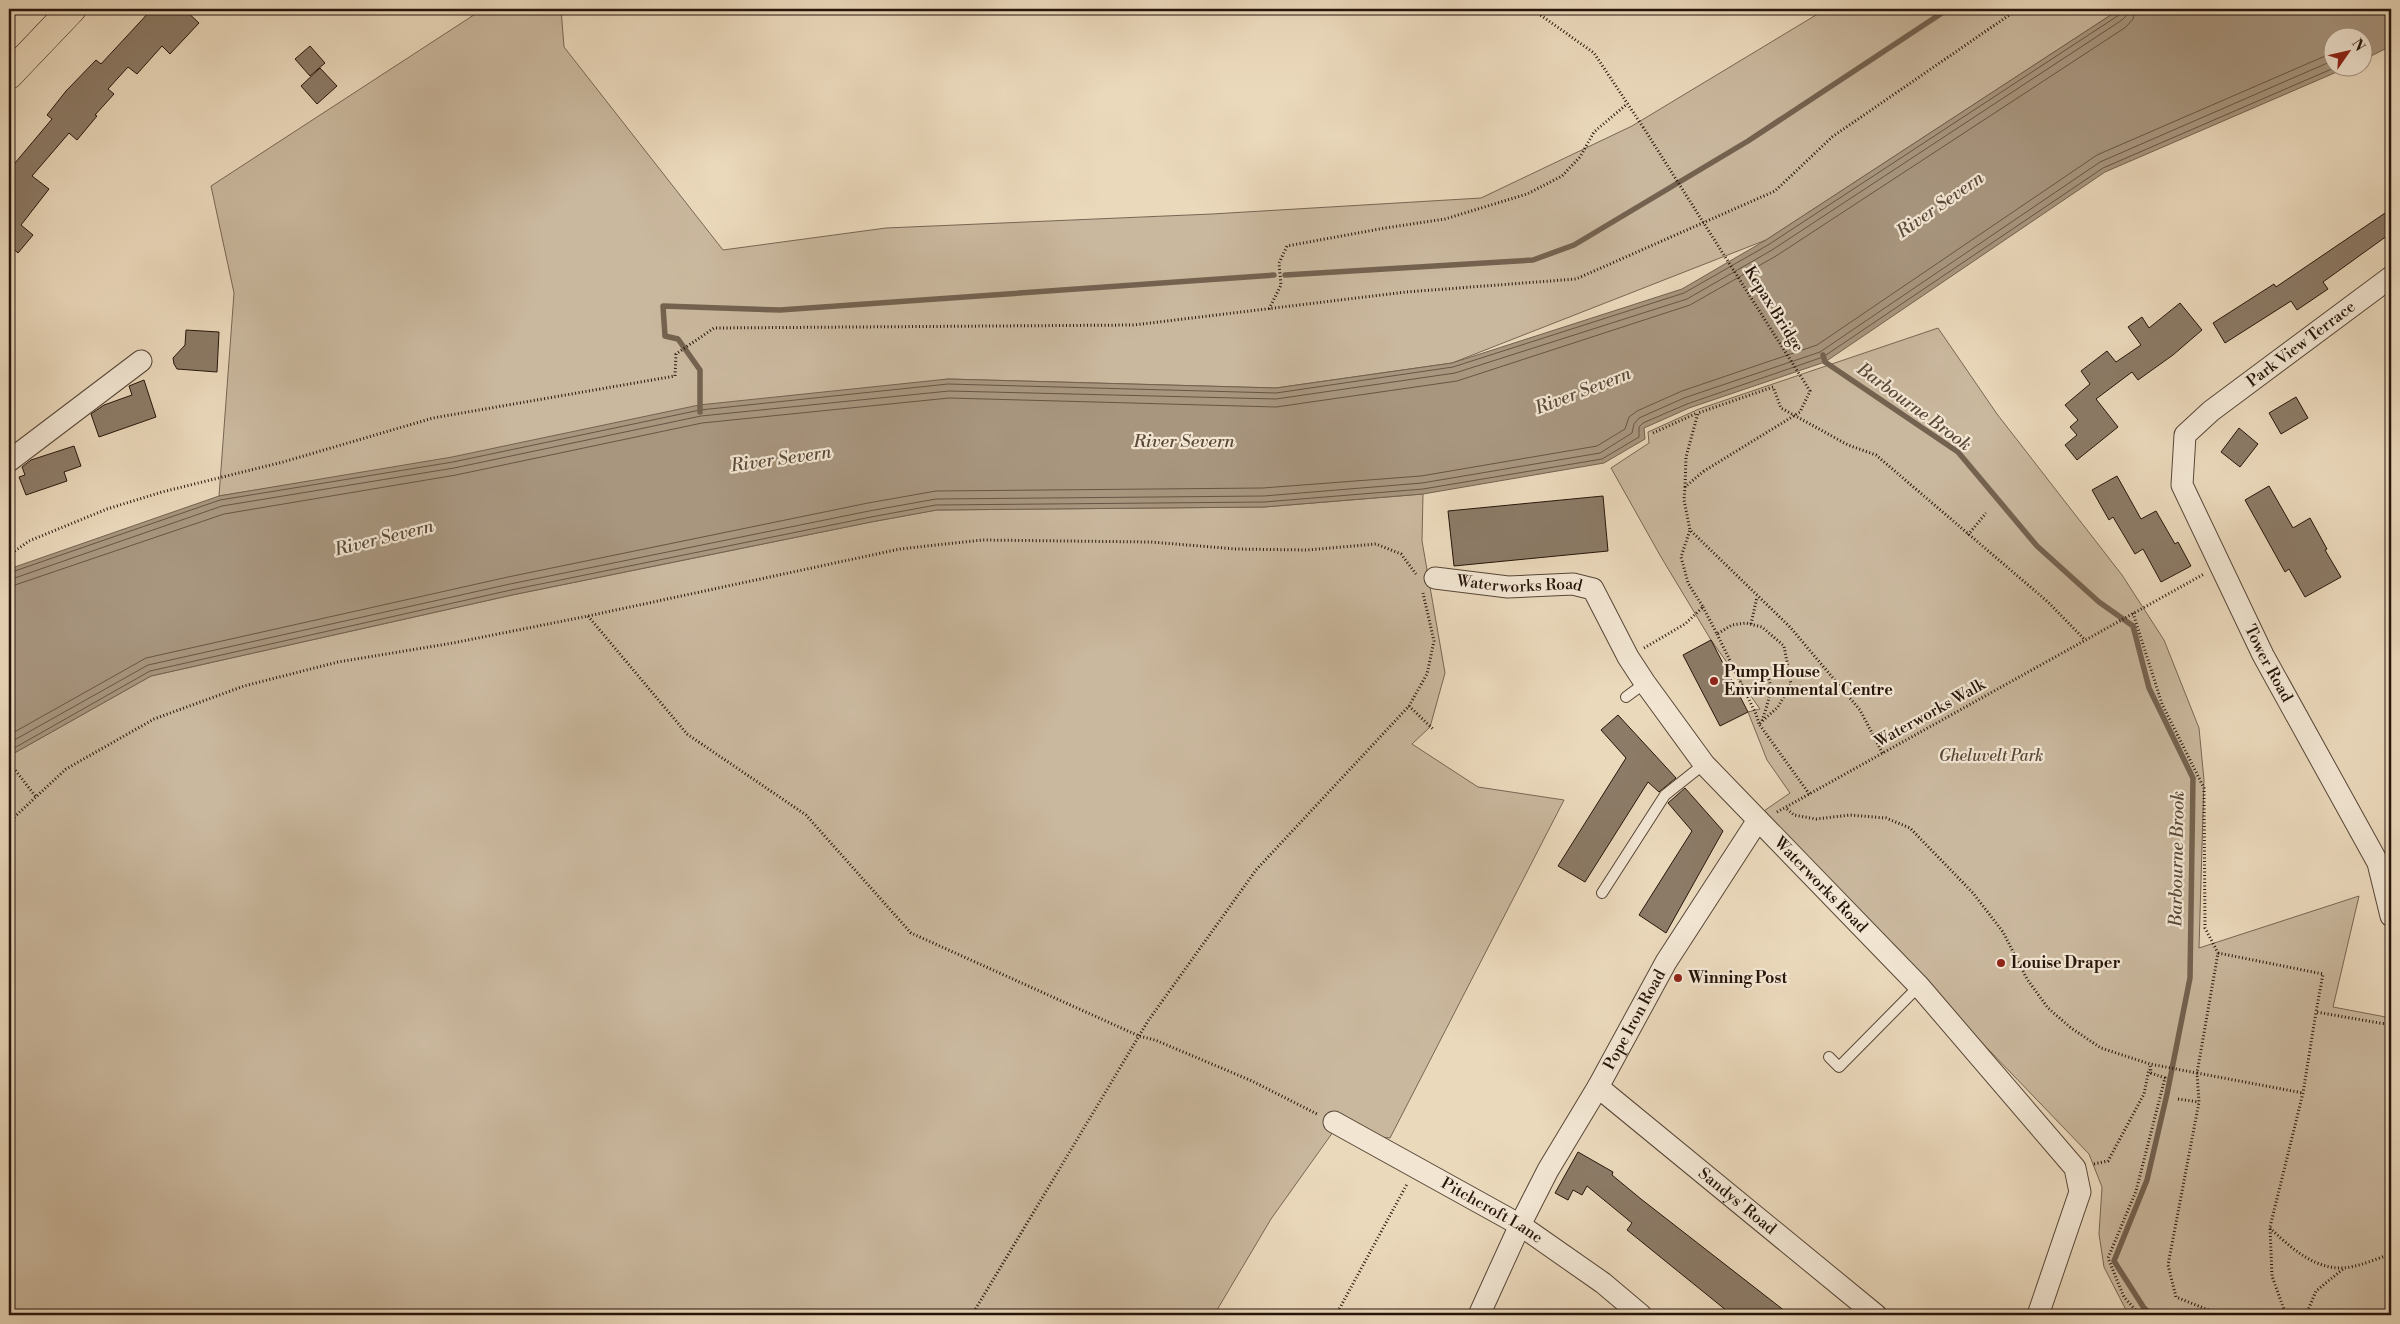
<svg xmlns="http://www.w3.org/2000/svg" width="2400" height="1324" font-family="'Libre Bodoni',serif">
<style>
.green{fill:#cab89e;stroke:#786654}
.water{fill:#a8967f;stroke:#746250}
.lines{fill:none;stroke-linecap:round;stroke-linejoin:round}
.shore{stroke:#675644;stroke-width:1}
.stream{stroke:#746250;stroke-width:5.5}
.building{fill:#8c7b67;stroke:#26150a}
.lane-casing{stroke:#574636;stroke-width:12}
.street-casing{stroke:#574636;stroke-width:23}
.primary-casing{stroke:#26150a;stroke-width:29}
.path{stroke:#26150a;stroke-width:3;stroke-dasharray:1 2.5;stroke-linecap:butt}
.lane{stroke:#f2e6d3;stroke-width:10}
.street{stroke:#f2e6d3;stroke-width:21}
.primary{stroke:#ebd9bc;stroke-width:28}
.path-bridge{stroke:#26150a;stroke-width:3;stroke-dasharray:1 2.5;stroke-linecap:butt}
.poi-dot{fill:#8f2418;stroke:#f2e6d3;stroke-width:2}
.labels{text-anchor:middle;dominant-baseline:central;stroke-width:4.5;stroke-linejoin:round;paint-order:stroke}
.street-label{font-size:16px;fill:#26150a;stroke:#f2e6d3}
.poi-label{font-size:16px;font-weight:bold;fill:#26150a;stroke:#f2e6d3;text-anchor:start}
.park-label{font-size:16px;font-style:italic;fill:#574636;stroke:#f2e6d3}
.water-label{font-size:18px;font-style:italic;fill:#5a4939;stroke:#f2e6d3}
</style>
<rect width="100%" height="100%" fill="#ebd9bc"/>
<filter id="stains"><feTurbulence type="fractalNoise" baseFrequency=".004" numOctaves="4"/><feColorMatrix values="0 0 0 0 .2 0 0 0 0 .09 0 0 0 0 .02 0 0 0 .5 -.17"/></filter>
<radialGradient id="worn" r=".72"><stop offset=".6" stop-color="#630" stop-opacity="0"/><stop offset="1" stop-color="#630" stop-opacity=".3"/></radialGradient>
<!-- green -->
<path class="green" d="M483 9H561L564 47 723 250 886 228 1212 214 1481 198 1632 126 1826 9H2120L1766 240 1452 363 1276 388 948 379 219 496 234 293 211 186Z
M1938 328 1997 414 2122 575 2164 640 2199 728 2204 780 2199 948 2359 896 2333 1007 2391 1018V1315H2126V1310L2104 1267 2099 1234 2102 1187 2089 1154 1761 813 1790 793 1767 760 1748 712 1760 709 1711 640 1661 557 1611 468 1649 443 1648 432 1699 409Z
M1423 494 1422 541 1445 673 1430 727 1412 744 1478 787 1564 800 1390 1138 1333 1132 1271 1219 1214 1315H9V756L151 676 512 595 871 522 936 510 1264 507Z"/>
<!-- water -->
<path class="water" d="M2120 9H2391V46L2363 60 2362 38H2332V68H2346L2105 172 1825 362 1689 408 1644 428 1645 439 1604 463 1423 494 1264 507 937 510 871 522 512 595 151 676 9 756V569L219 496 452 457 699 405 948 379 1276 388 1452 363 1682 289 1766 240Z"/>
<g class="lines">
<!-- shore -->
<path class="shore" d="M9 573 220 500 453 462 700 410 948 384 1276 393 1453 367 1684 293 1768 245 2119 15 2122 9
M9 580 222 506 454 468 701 416 949 391 1276 399 1455 373 1687 299 1772 250 2122 20 2127 15 2128 9
M9 587 224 514 456 475 702 423 949 398 1276 407 1457 381 1690 305 1776 256 2126 27 2133 19 2135 9
M9 735 146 658 508 577 868 503 936 491 1263 488 1421 476 1597 446 1625 429 1629 417 1637 411 1682 391 1817 345 2097 155 2332 53
M9 743 148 665 510 584 869 511 936 499 1264 496 1422 483 1600 453 1632 433 1634 424 1639 418 1684 398 1820 352 2100 162 2332 61
M9 751 150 671 511 590 871 517 936 505 1264 502 1423 489 1602 459 1639 437V427L1643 423 1687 404 1823 357 2103 168 2334 68"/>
<!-- stream -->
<path class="stream" d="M1285 275 1533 260 1574 245 1748 141 1948 9
M1823 355 1825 362 1958 452 2037 546 2099 602 2133 626 2149 688 2193 778 2190 978 2167 1094 2147 1180 2114 1261 2144 1308 2152 1315
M700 412V370L678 339 665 336 663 306 780 310 1274 275"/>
</g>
<!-- building -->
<path class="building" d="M152 9H184L199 23 170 54 162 46 137 74 128 67 108 89 114 94 95 115 97 116 77 140 69 133 32 176 49 189 21 225 33 235 18 253 9 245V157L15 163 52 119 47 115 66 91 96 60 101 64Z
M310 46 325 63 310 76 295 59Z
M320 68 337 86 317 104 301 86Z
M2391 209V233L2323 282 2328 289 2297 310 2291 301 2225 343 2213 323 2274 284 2276 287Z
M2180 303 2202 330 2173 355 2138 380 2132 372 2096 399 2118 427 2077 460 2065 445 2077 435 2070 427 2078 420 2065 405 2090 384 2081 371 2107 351 2116 362 2141 345 2128 327 2142 317 2149 328Z
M186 330 219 332 217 372 177 369 174 364 173 358 185 345Z
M144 380 156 417 99 437 91 414 104 405 132 395 129 386Z
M2296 397 2308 418 2281 434 2269 413Z
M2239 428 2258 444 2240 467 2221 452Z
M74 446 81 466 64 472 67 481 26 495 19 477 25 475 22 467 31 460Z
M2117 476 2141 519 2156 511 2175 544 2178 542 2191 566 2161 582 2143 549 2135 554 2113 517 2109 520 2092 490Z
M2269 486 2293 528 2310 518 2327 549 2325 550 2341 577 2305 597 2289 569 2285 572 2245 500Z
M1603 496 1608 551 1454 566 1448 511Z
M1711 640 1748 712 1720 726 1683 655Z
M1618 715 1676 778 1659 792 1648 782 1585 882 1558 866 1626 758 1601 730Z
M1685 788 1723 831 1666 933 1639 915 1692 831 1668 803Z
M1578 1152 1613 1172 1612 1175 1641 1199 1790 1315H1732L1627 1230 1632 1223 1587 1186 1582 1195 1573 1190 1568 1200 1555 1193Z"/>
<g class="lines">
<defs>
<path id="lane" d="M1626 697 1645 683
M1602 893 1665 795 1704 764
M1829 1057 1839 1067 1919 986"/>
<g id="street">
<path id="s1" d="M2391 277 2211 411 2185 435 2182 485 2263 655 2378 863 2391 916"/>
<path d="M9 461 141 361"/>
<path id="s2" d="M1435 578 1508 587 1573 584 1593 589 1628 657 1645 683 1704 764 1919 986 2075 1168 2080 1192 2038 1315"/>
<path id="s3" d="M1598 1087 1876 1315"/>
<path id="s4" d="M1334 1122 1520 1225 1603 1283 1641 1315"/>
<path id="s5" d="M1479 1315 1520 1225 1548 1170 1598 1087 1666 962 1758 820"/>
</g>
<path id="primary" d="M9 75 72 9"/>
</defs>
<!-- lane casing -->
<use href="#lane" class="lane-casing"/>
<!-- street casing -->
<use href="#street" class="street-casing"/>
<!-- primary casing -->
<use href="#primary" class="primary-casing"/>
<!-- path -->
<path class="path" d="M1532 9 1594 53 1643 127
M1269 309 1281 285 1279 263 1287 246 1385 228 1445 219 1527 194 1562 176 1580 157 1594 132 1627 104
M1653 433 1697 413
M1704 471 1685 487 1684 500 1690 530 1790 627 1860 710 1883 754
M1685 487 1686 457 1698 413 1773 387 1781 408 1848 445 1876 455 2048 602 2085 640
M1968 535 1986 513
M9 555 29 541 107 509 162 492 283 462 433 418 675 376 676 354 714 328 1134 325 1406 292 1576 279 1775 191 1832 137 2018 9
M1703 607 1717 634 1732 625 1746 623 1762 627 1784 646 1791 684 1778 707 1759 724 1810 795
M2133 613 2162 704 2204 788 2205 928 2218 953 2197 1073 2303 1093
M588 616 687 734 806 815 911 933 1139 1036 1155 1040 1252 1081 1317 1114
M1751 624 1757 597
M1717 634 1756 714 1759 724
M1644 648 1685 624 1703 607 1688 583 1681 557 1690 530
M1734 670C1780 664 1773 688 1762 721
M1409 706 1434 730
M9 762 36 797
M1787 809 1794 815 1816 819 1850 815 1886 818 1910 828 1973 893 2003 932 2027 979 2048 1008 2071 1028 2101 1048 2150 1064 2197 1073 2199 1102 2168 1265 2176 1297 2221 1315
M1777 812 2204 574
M9 822 66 769 154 719 244 686 338 662 453 643 588 616 900 549 982 540 1151 542 1236 549 1307 550 1376 544 1401 554 1416 574
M2218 953 2323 974 2316 1012 2391 1025
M2178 1099 2199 1102
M2094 1164 2108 1161 2144 1094 2149 1069
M2270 1228C2289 1246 2313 1269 2343 1268 2358 1267 2376 1259 2391 1254
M972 1315 1148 1021 1256 870 1409 706 1427 674 1434 641 1423 593
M1336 1315 1407 1184
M2140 1315 2124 1297 2108 1258 2136 1191 2165 1078 2151 1073 2150 1064
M2286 1315 2272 1276 2270 1227 2303 1093 2316 1012
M2306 1315 2316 1291 2343 1269"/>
<!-- lane -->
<use href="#lane" class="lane"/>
<!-- street -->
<use href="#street" class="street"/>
<!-- primary -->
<use href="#primary" class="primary"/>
<!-- path-bridge -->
<path class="path-bridge" d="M1643 127 1810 391 1800 412 1704 471"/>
</g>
<!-- markers -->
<g class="poi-dot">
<circle cx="1714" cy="681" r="5"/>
<circle cx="2001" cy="963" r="5"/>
<circle cx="1678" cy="978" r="5"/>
</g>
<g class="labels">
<!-- street labels -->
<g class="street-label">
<text transform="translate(1774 309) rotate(58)">Kepax Bridge</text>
<text transform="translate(2301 344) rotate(-37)">Park View Terrace</text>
<text stroke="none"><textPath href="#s2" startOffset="85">Waterworks Road</textPath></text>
<text stroke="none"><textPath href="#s1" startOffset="508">Tower Road</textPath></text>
<text transform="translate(1930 713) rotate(-29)">Waterworks Walk</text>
<text stroke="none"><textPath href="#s2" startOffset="535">Waterworks Road</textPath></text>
<text stroke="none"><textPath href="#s5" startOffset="334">Pope Iron Road</textPath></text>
<text stroke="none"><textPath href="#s3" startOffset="180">Sandys' Road</textPath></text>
<text stroke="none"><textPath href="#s4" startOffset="181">Pitchcroft Lane</textPath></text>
</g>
<!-- poi labels -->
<g class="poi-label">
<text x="1724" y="672">Pump House<tspan x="1724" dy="18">Environmental Centre</tspan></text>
<text x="2011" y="963">Louise Draper</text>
<text x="1688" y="978">Winning Post</text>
</g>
<!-- park labels -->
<g class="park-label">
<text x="1991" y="756">Gheluvelt Park</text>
</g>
<!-- water labels -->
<g class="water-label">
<text transform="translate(1940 205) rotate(-35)">River Severn</text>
<text transform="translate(1583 391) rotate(-21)">River Severn</text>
<text transform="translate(1914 407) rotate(36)">Barbourne Brook</text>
<text x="1184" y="441">River Severn</text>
<text transform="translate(781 459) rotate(-8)">River Severn</text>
<text transform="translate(384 538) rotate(-14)">River Severn</text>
<text transform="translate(2177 859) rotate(-89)">Barbourne Brook</text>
</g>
</g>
<!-- margin -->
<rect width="2400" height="1324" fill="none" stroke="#ebd9bc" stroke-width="30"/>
<rect x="10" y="10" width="2380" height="1304" fill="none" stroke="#26150a" stroke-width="2.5"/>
<rect x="15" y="15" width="2370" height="1294" fill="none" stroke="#26150a"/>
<!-- north arrow -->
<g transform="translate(2348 52) rotate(56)"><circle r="24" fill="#f2e6d3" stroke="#a09283"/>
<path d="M0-4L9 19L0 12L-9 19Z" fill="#8f2418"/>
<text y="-8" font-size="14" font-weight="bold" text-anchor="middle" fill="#26150a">N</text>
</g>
<rect width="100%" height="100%" filter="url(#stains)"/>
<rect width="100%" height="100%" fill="url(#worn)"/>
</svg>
